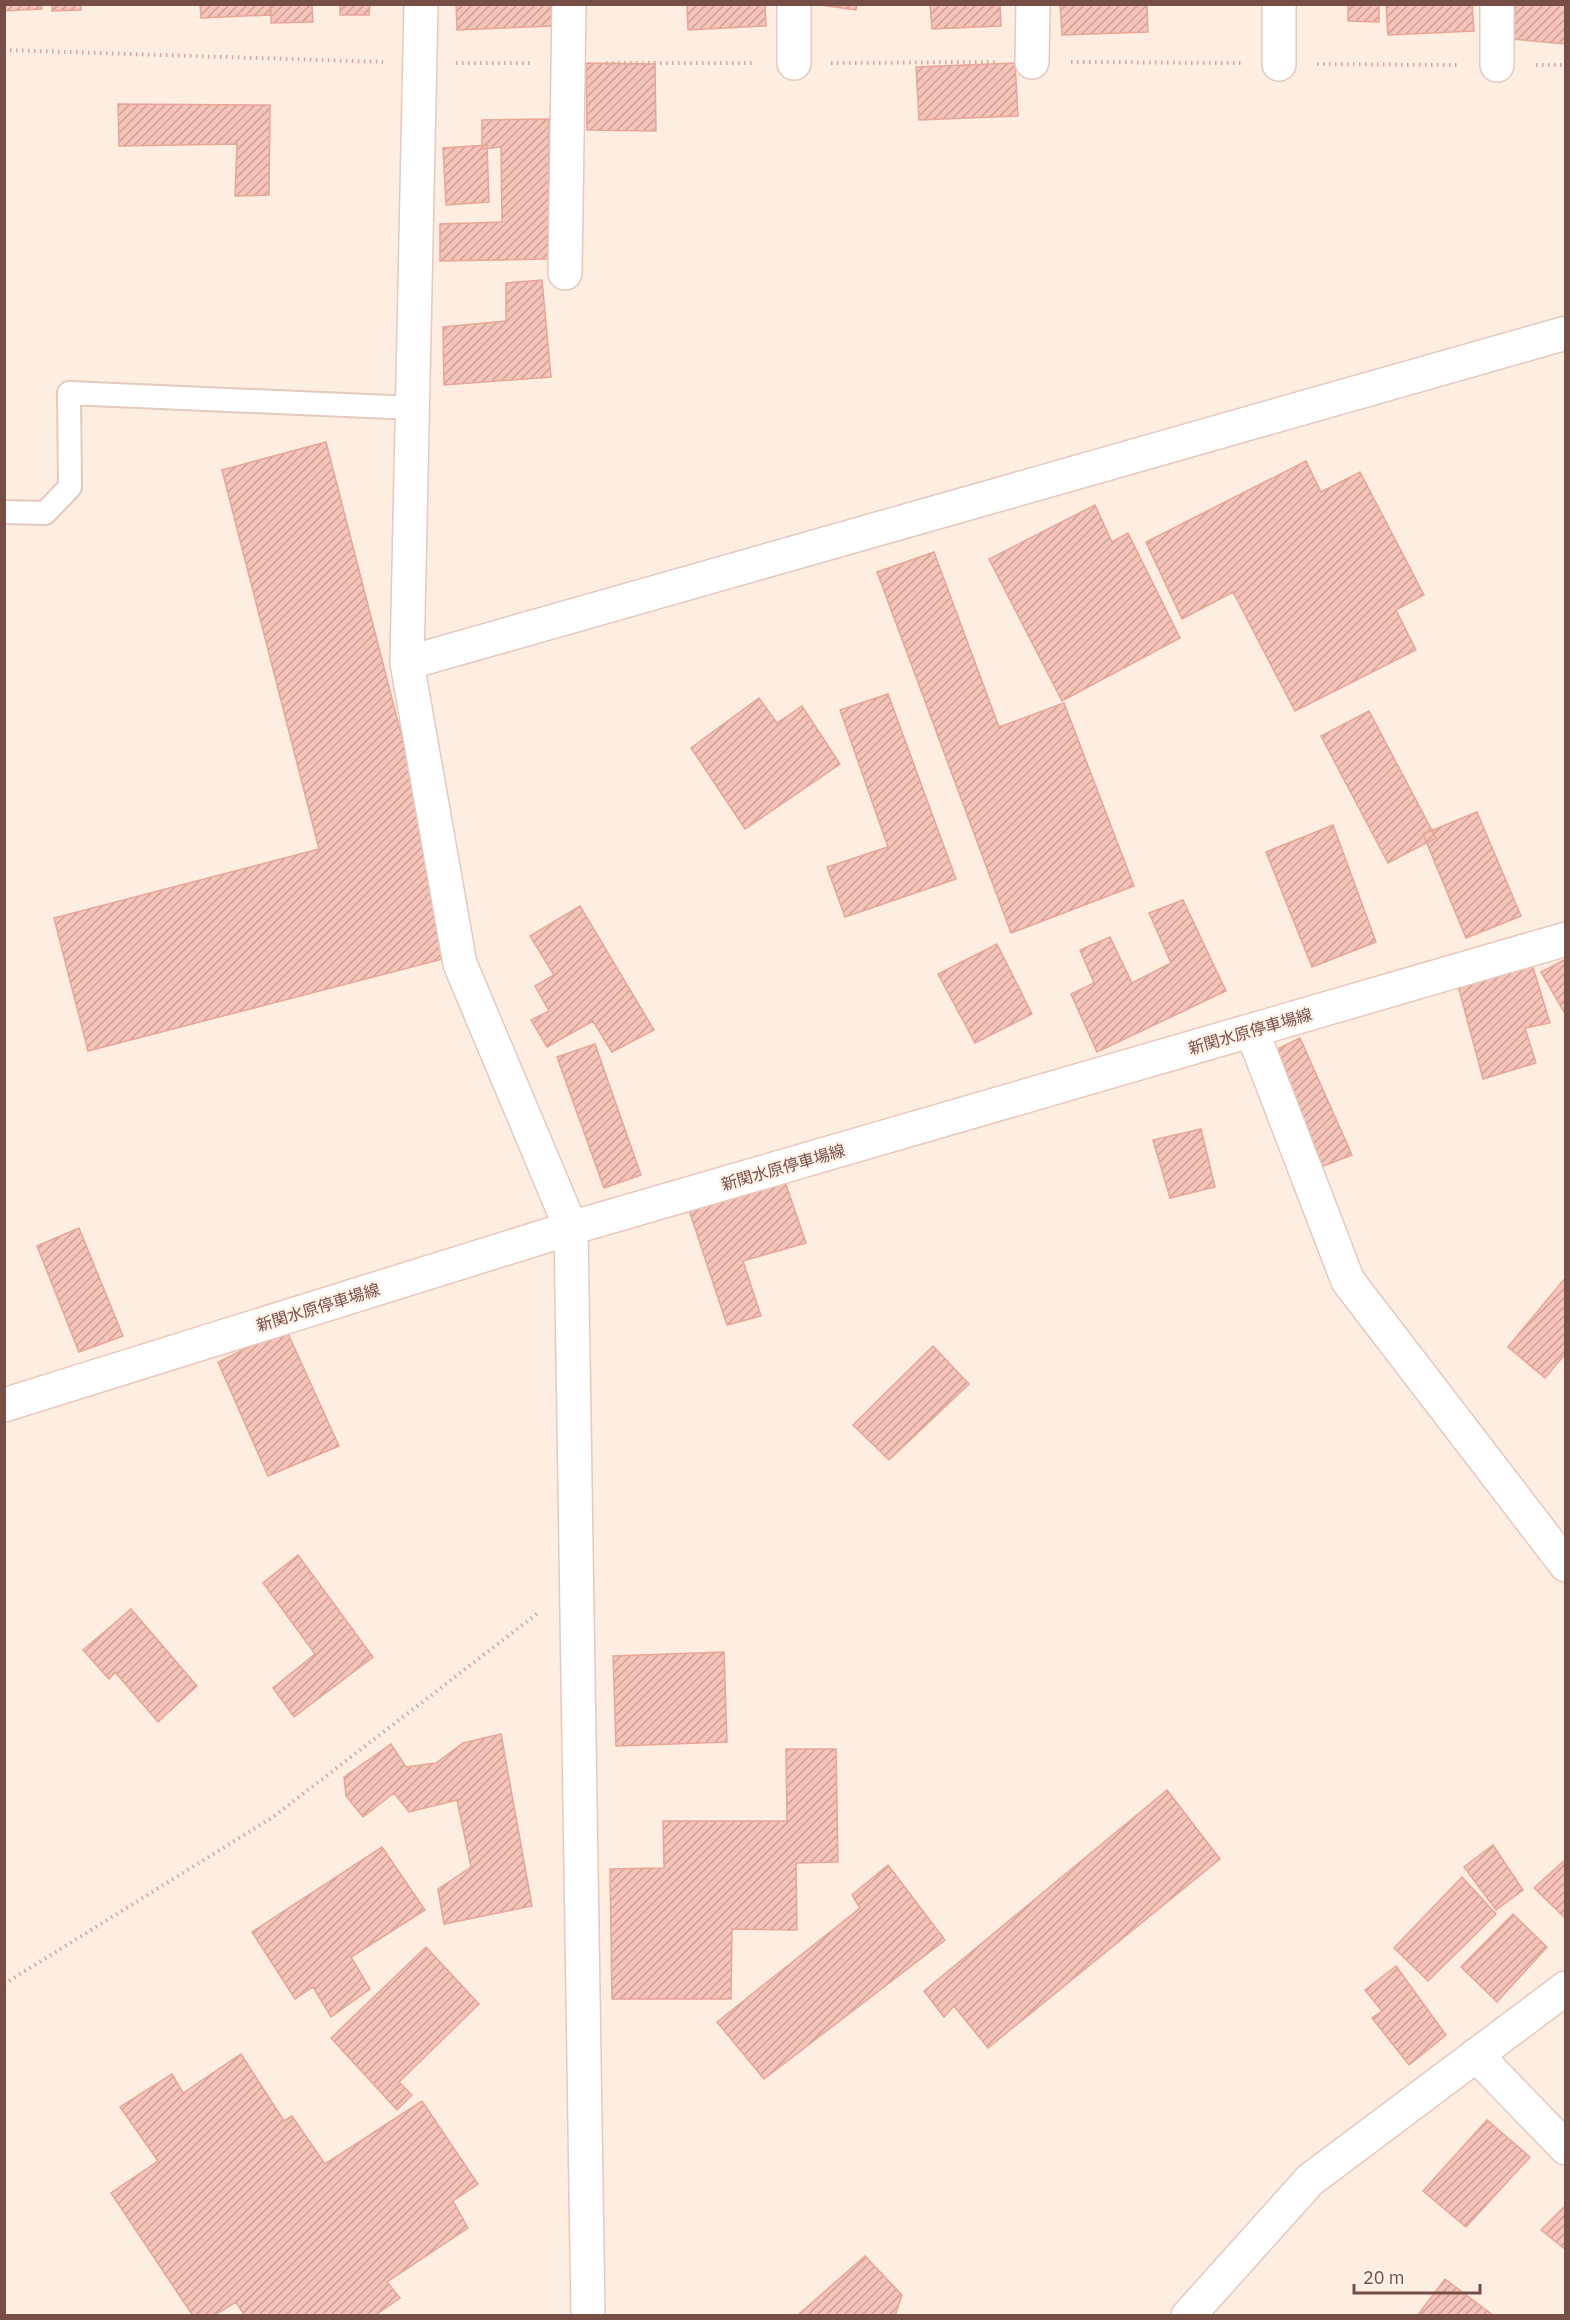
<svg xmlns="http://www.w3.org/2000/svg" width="1570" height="2320" font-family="'IBM Plex Sans','Noto Sans JP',sans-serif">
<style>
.building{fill:url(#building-hatch);stroke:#e8a696;stroke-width:1.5}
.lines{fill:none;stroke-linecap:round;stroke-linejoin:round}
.lane-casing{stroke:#e4c9bf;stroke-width:26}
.street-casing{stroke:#e4c9bf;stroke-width:36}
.secondary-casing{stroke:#eac8bc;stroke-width:36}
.path{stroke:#d9a69a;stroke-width:4;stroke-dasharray:1.5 4.5;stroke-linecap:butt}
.lane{stroke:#fff;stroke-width:22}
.street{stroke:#fff;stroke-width:33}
.secondary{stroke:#fff;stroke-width:33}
.labels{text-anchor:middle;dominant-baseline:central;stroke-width:4.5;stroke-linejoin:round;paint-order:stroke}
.street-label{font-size:16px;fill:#764e46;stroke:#fff2e8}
</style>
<defs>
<pattern id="building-hatch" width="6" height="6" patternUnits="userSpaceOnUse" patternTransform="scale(1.5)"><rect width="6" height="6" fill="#f5c3b7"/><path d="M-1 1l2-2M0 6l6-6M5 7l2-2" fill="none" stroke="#cba197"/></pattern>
</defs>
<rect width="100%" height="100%" fill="#feede1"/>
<!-- building -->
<path class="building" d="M4 4H41L42 9 4 11Z
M52 4H81V10L52 11Z
M200 4H270V15L201 18Z
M271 4H312L313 22 271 23Z
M340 4H370L369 15H340Z
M456 4H551L552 26 457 30Z
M687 4H765L766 26 688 30Z
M813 4H857L856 10Z
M930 4H1000L1001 26 932 29Z
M1060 4H1147L1148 32 1062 35Z
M1348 4H1379V22L1348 21Z
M1386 4H1472L1474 31 1388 35Z
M1516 4H1566V44L1511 39Z
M586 63 655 64 656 131 587 130Z
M1015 63 1018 116 919 120 916 67Z
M118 104 270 105 269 195 235 196 237 144 119 146Z
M549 119V259L440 261V224L502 222 501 147 482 149V120Z
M487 145 489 202 446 205 443 148Z
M542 280 551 377 444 385 443 327 506 321V283Z
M326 442 458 955 88 1051 54 918 319 849 222 470Z
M1306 461 1321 492 1360 472 1424 595 1396 610 1416 650 1295 711 1233 592 1182 619 1146 542Z
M1095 505 1112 542 1128 533 1180 638 1062 701 989 559Z
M934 552 999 727 1064 703 1134 886 1011 933 877 572Z
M888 694 956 879 845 917 827 867 888 847 840 710Z
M759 698 777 723 802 706 840 764 745 829 691 748Z
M1369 711 1436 838 1388 863 1321 736Z
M1477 812 1521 916 1466 938 1423 834Z
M1333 825 1376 942 1312 967 1266 852Z
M1183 900 1226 991 1097 1052 1071 994 1094 983 1080 950 1110 937 1132 983 1171 963 1149 913Z
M580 906 654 1030 612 1052 593 1021 547 1047 531 1020 549 1011 535 986 554 975 530 936Z
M997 944 1032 1014 975 1043 938 974Z
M1566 959V1011L1564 1012 1541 972Z
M1532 964 1550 1023 1525 1028 1536 1063 1483 1079 1457 982Z
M1300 1038 1352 1155 1313 1170 1263 1056Z
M595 1044 641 1175 604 1188 557 1057Z
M1201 1129 1215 1187 1170 1198 1153 1140Z
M781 1170 806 1243 743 1261 761 1316 727 1325 686 1201Z
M79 1228 123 1336 79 1352 37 1246Z
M1566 1277V1353L1545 1378 1508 1347Z
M286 1329 339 1446 268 1476 218 1362Z
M933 1346 969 1384 889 1460 853 1425Z
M298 1555 373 1657 294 1717 273 1688 315 1654 263 1583Z
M131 1609 197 1686 158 1722 115 1672 109 1679 83 1650Z
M724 1652 727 1742 616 1746 613 1656Z
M501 1734 532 1906 444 1924 438 1889 471 1867 457 1800 409 1812 394 1793 363 1817 346 1796 344 1777 391 1744 406 1767 436 1763 463 1743Z
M786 1749H836L838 1862 796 1863 797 1930 732 1929 731 1999H612L610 1869 664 1868 663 1821H787Z
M1167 1790 1220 1859 988 2048 954 2006 944 2017 924 1991Z
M1493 1845 1523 1890 1496 1910 1464 1867Z
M382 1847 425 1910 351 1957 370 1989 331 2017 313 1987 295 1999 252 1932Z
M1566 1859V1919L1534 1888Z
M888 1865 945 1940 764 2079 717 2022 860 1908 852 1895Z
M1462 1877 1496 1914 1428 1981 1394 1948Z
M1513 1914 1547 1947 1497 2002 1461 1967Z
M426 1947 479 2004 399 2082 412 2095 397 2110 331 2038Z
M1396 1966 1446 2035 1409 2065 1372 2018 1382 2011 1365 1990Z
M241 2054 284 2121 292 2116 325 2164 422 2101 478 2184 453 2201 468 2228 387 2282 400 2298 374 2316H245L236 2302 213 2316H193L111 2193 158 2161 120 2107 172 2074 183 2093Z
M1487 2120 1530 2157 1466 2227 1423 2191Z
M1566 2205V2250L1541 2230Z
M865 2256 902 2295 895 2316H797Z
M1445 2279 1494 2316H1417Z"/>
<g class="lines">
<defs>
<path id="lane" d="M4 512 45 513 70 487 69 393 413 408"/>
<path id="street" d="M421 4 407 663 460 964 571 1228 588 2316
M1497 4V65
M1032 62 1033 4
M794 63V4
M1279 64V4
M565 273 569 4
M407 663 1566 333
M1252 1031 1348 1281 1566 1565
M1476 2055 1566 2148
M1188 2316 1310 2180 1566 1988"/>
<path id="secondary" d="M4 1405 571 1228 1566 939"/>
</defs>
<!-- lane casing -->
<use href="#lane" class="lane-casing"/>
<!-- street casing -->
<use href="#street" class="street-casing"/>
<!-- secondary casing -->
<use href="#secondary" class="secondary-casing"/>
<!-- path -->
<path class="path" d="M4 50 383 62
M1071 62 1241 63
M456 63H530
M606 63H755
M831 63 995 62
M1317 64 1460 65
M1536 65H1566
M4 1984 273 1817 538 1613"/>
<!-- lane -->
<use href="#lane" class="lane"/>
<!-- street -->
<use href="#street" class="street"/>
<!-- secondary -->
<use href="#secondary" class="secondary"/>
</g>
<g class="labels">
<!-- street labels -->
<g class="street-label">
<text transform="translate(1250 1031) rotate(-16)">新関水原停車場線</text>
<text transform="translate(783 1167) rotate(-16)">新関水原停車場線</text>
<text transform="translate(318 1307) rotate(-17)">新関水原停車場線</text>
</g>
</g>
<!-- border -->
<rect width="1570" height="2320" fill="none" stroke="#764e46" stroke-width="12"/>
<!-- scale -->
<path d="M1354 2284v9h126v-9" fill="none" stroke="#764e46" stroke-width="3"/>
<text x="1363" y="2284" font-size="18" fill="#764e46" stroke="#fff2e8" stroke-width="4.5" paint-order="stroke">20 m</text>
</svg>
